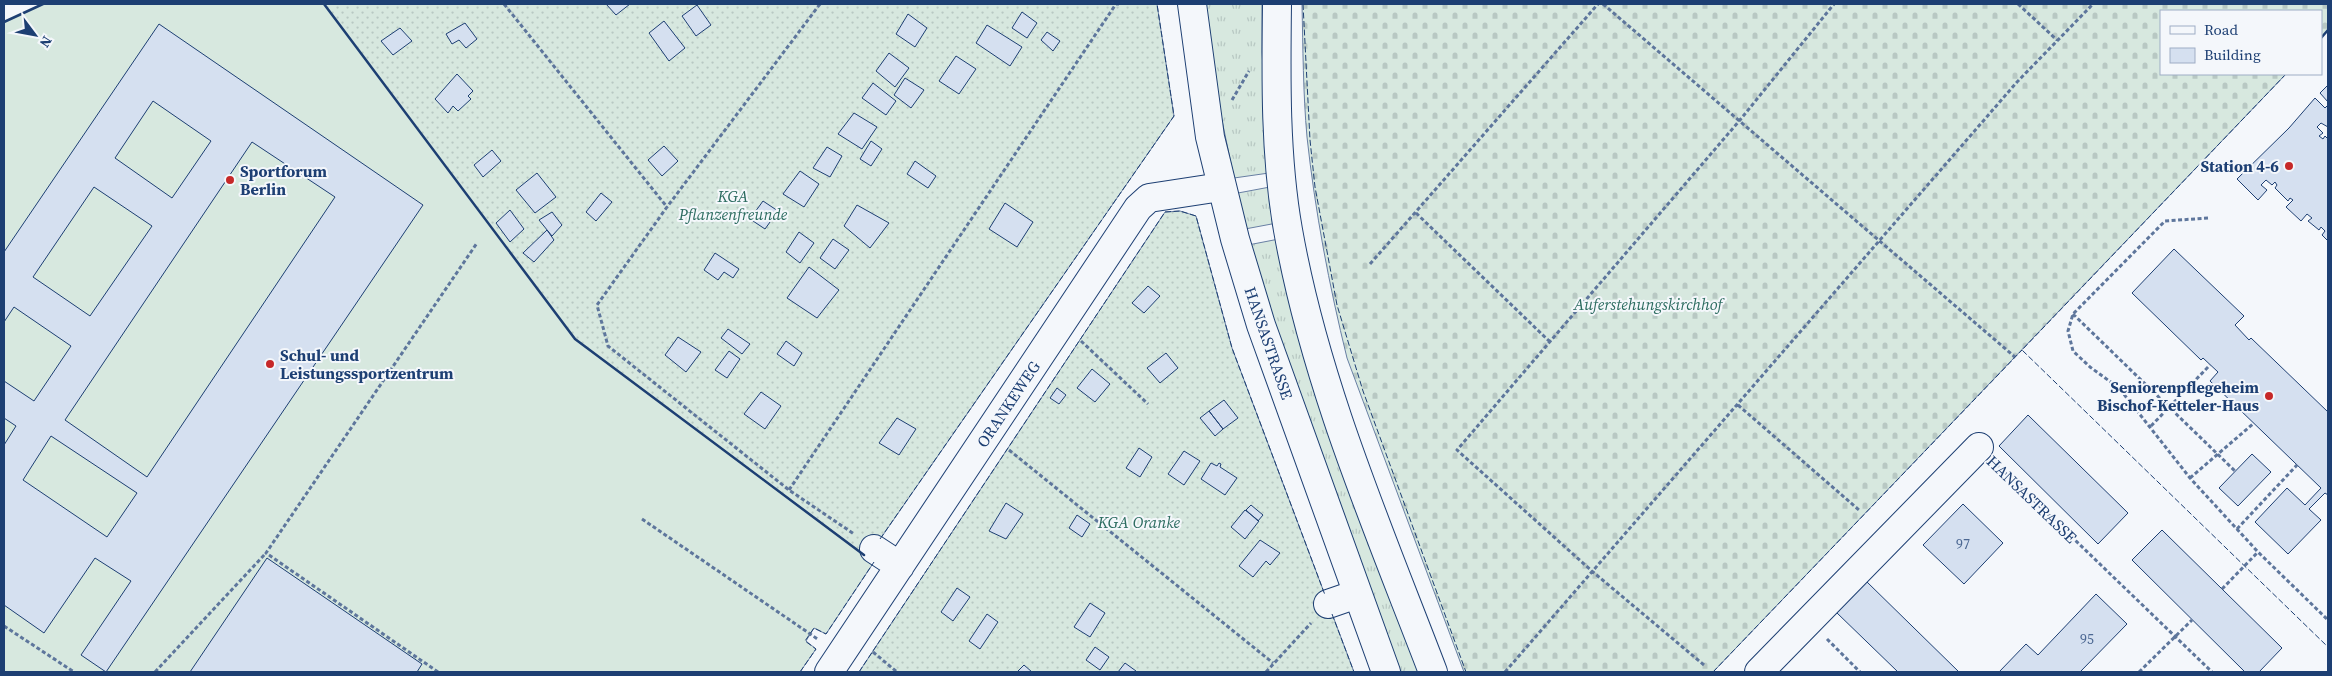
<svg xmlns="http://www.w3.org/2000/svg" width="2332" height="676" font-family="'Source Serif 4',serif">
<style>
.grass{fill:url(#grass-tufts);stroke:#687fa3}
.cemetery{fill:url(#cemetery-stones);stroke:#687fa3}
.garden{fill:url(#garden-dots);stroke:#687fa3}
.pitch{fill:#d7e8df;stroke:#687fa3}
.building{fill:#d5e0f0;stroke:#1d3f73;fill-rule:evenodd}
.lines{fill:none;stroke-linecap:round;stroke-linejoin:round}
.minor-casing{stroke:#1d3f73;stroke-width:30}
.major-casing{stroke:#1d3f73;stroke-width:30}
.path{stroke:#5e769c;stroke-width:3;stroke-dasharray:4 2.5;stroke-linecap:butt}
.minor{stroke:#f4f7fb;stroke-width:28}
.major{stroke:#f4f7fb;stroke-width:28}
.fence{stroke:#1d3f73;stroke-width:1;stroke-dasharray:6 2.5;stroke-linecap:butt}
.wall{stroke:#1d3f73;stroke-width:2.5}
.poi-dot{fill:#c62828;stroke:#f4f7fb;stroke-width:2}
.labels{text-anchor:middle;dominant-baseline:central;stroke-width:4;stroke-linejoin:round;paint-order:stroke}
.number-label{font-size:14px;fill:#4b6792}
.poi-label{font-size:16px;font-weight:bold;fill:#1d3f73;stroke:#f4f7fb;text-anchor:end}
.park-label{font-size:16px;font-style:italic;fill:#2c6c60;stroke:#f4f7fb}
.street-label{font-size:16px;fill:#1d3f73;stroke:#f4f7fb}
</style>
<defs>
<pattern id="grass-tufts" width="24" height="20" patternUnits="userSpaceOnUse" patternTransform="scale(1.25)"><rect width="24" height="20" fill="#d7e8df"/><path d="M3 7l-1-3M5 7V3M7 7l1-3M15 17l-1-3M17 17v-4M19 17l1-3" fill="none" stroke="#b8c8c3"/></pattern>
<pattern id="cemetery-stones" width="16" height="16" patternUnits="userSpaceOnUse" patternTransform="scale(1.25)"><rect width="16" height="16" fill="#d7e8df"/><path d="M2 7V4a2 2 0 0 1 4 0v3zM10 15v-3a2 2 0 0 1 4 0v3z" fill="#b8c8c3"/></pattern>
<pattern id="garden-dots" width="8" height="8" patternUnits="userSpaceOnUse" patternTransform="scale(1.25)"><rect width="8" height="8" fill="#d7e8df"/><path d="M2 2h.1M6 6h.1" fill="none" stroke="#b8c8c3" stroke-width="1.8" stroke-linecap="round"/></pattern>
</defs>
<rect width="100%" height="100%" fill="#f4f7fb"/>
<!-- grass -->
<path class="grass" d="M1204 4H1262V52L1269 173 1234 178 1219 106Z
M1270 187 1277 223 1245 229 1238 193Z
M1279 239 1420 672H1398L1282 360 1248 245Z"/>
<!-- cemetery -->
<path class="cemetery" d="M1302 4H2328V30L2321 38V11H2161V74H2286L1713 672H1464L1347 358C1329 285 1315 211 1307 137 1303 93 1303 48 1302 4Z"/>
<!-- garden -->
<path class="garden" d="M324 4H1157L1174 116 867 558 575 339Z
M1180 211 1196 216 1232 348 1354 672H859L1165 212Z"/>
<!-- pitch -->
<path class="pitch" d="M43 4H324L575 339 874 562 826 634 814 628 806 641 816 649 800 672H4V22Z"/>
<!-- building -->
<path class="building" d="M606 4H630L616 15Z
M697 5 711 25 696 36 682 16Z
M1022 12 1037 23 1027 38 1012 28Z
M908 14 927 28 915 47 896 34Z
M664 21 685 48 669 61 649 33Z
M465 23 477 39 466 48 459 40 452 44 446 34Z
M159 24 423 205 106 672 81 655 131 581 95 558 44 633 4 605V445L16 426 4 418V381L34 401 71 346 14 307 4 322V252ZM153 101 211 141 172 198 115 158ZM252 142 335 197 147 477 65 420ZM94 187 152 226 90 316 33 277ZM51 436 137 493 107 537 23 480Z
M987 25 1022 47 1010 66 976 43Z
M400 28 412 41 393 55 381 41Z
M1047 32 1060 41 1053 51 1041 40Z
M889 53 909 68 895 87 876 71Z
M956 56 976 69 959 94 939 81Z
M457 74 473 91 468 96 471 99 458 111 453 106 448 113 435 99Z
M905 78 924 90 911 108 894 95Z
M873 83 896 101 886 115 862 98Z
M2328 85V102L2320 93Z
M2315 98 2325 108 2328 105V127L2321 123 2317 127 2323 133 2319 136 2323 139 2325 136 2328 139V241L2322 235 2325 231 2321 227 2319 230 2308 221 2312 218 2307 214 2301 221 2286 207 2293 200 2290 198 2288 201 2275 188 2277 185 2275 182 2272 185 2266 180 2261 185 2267 190 2258 200 2237 179 2289 128Z
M854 113 877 127 862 149 838 134Z
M871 141 882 149 871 166 860 159Z
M664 146 678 161 662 176 648 160Z
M827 147 842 156 830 177 813 168Z
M492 150 501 161 483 177 474 165Z
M915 161 936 176 928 188 907 174Z
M800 171 819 184 804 207 783 194Z
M537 173 556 197 535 213 516 190Z
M601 193 612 202 596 221 586 212Z
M763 201 778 211 765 229 750 219Z
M1005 203 1033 222 1017 247 989 229Z
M857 205 889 223 870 248 844 226Z
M510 210 524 229 510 242 496 223Z
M552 212 562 225 552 236 539 220Z
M547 230 554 240 534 262 523 253Z
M799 232 814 243 800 263 786 252Z
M833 239 849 250 835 269 820 258Z
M2174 249 2244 316 2235 325 2249 340 2251 338 2328 412V495L2325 493 2309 509 2321 520 2288 554 2255 522 2287 488 2305 505 2321 488 2210 381 2218 372 2203 358 2201 360 2132 293Z
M715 253 739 269 733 278 724 272 718 280 704 270Z
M809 267 839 290 817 318 787 298Z
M1148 286 1160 296 1144 313 1132 303Z
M728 329 750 344 742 354 721 338Z
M678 337 701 352 686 372 665 355Z
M786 341 802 353 794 366 777 354Z
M729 351 740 359 727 378 715 370Z
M1166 353 1178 368 1160 383 1147 368Z
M1092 369 1110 384 1095 402 1077 388Z
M1057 388 1066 395 1059 404 1050 398Z
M761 392 781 406 765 429 744 414Z
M1224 400 1238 418 1223 429 1209 411Z
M1209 411 1223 429 1215 436 1200 418Z
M2028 415 2128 513 2098 544 1999 446Z
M897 418 916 429 899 455 879 443Z
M1139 448 1152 457 1140 477 1126 468Z
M1184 451 1200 461 1184 485 1168 474Z
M2252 454 2271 472 2238 506 2219 488Z
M1211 463 1217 466 1219 463 1221 464 1220 467 1237 478 1225 495 1201 479Z
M1006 503 1023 514 1006 539 989 531Z
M1963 504 2003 543 1964 584 1923 545Z
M1251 505 1263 515 1258 521 1246 510Z
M1245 510 1259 521 1245 539 1231 527Z
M1077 515 1090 524 1082 537 1069 528Z
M2162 530 2282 648 2259 672H2245L2132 560Z
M1260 540 1280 553 1270 565 1266 561 1253 577 1239 566Z
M267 558 422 664 417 672H190Z
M1866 581 1959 672H1898L1836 612Z
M957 588 970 597 953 621 941 612Z
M2096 594 2127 624 2080 672H1999L2026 644 2038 655Z
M1090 603 1105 613 1090 637 1074 627Z
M987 614 998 622 980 649 969 641Z
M1095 647 1109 657 1100 670 1086 660Z
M1125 663 1136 671 1135 672H1118Z
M1024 665 1032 672H1017Z"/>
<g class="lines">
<defs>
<path id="minor" d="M874 549 900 566
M1328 604 1357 594
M829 672 1138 208 1149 198 1221 187
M1759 672 1979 447"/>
<path id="major" d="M1192 4 1210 137 1235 239 1261 325 1386 672
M1277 4C1276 79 1275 156 1288 230 1315 383 1378 528 1433 672"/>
</defs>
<!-- minor casing -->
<use href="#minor" class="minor-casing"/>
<!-- major casing -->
<use href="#major" class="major-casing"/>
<!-- path -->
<path class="path" d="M504 4 667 207
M820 4 667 207 597 305 608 346 789 490 854 534
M1603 4 2015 357
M2018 4 2057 40
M1232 100 1249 71
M1416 213 1549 341
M2208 218 2165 221 2073 314 2068 331 2073 351 2090 367 2119 388 2190 478 2258 552 2328 620
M1370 264 1598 4
M2073 314 2235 471
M1081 341 1148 404
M1738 405 1859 510
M2151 426 2210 365
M1009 450 1273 663
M1996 464 2212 672
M2190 478 2254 423
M789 490 1116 4H1119
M642 519 819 640
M2237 529 2297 465
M2222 589 2258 552
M4 626 74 672
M1827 639 1860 672
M873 652 897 672
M1704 665 1593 572 1457 450 1740 120 1834 4
M155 672 266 553
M438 672 266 553 477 243
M1266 672 1311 623
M1505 672 2017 82 2093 4
M2139 672 2192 620"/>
<!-- minor -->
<use href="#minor" class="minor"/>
<!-- major -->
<use href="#major" class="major"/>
<!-- fence -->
<path class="fence" d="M1303 4 1310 140 1315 187 1337 305 1363 391 1466 672
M2286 74 2022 350 2328 647
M880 539 1174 116 1157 4
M1332 614 1354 672
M800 672 816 649 805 641 814 628 826 634 874 562
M859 672 1165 212 1180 211 1196 216 1232 348 1325 595
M1713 672 2022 350"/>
<!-- wall -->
<path class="wall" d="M324 4 575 339 864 555
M4 22 43 4
M2321 38 2328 30"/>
</g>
<!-- markers -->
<g class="poi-dot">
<circle cx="2289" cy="166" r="5"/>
<circle cx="230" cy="180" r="5"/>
<circle cx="270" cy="364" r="5"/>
<circle cx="2269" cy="396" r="5"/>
</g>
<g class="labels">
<!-- number labels -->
<g class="number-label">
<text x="1963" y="544">97</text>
<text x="2087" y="639">95</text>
</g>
<!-- poi labels -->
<g class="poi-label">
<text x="2279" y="166">Station 4-6</text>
<text x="240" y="171" text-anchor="start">Sportforum<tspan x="240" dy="18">Berlin</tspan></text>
<text x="280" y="355" text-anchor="start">Schul- und<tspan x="280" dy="18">Leistungssportzentrum</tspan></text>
<text x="2259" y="387">Seniorenpflegeheim<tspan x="2259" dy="18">Bischof-Ketteler-Haus</tspan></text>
</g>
<!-- park labels -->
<g class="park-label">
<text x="733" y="196">KGA<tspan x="733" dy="18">Pflanzenfreunde</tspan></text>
<text x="1648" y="304">Auferstehungskirchhof</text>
<text x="1139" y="522">KGA Oranke</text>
</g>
<!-- street labels -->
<g class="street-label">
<text transform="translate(1269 343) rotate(71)">HANSASTRASSE</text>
<text transform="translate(1008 404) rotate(-56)">ORANKEWEG</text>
<text transform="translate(2032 499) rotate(44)">HANSASTRASSE</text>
</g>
</g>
<!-- border -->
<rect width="2332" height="676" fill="none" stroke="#1d3f73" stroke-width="10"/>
<!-- legend -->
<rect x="2160" y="10" width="162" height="65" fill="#f4f7fb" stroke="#9eadc5"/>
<rect x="2170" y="26" width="25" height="8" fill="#f4f7fb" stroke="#9eadc5"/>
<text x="2204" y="35" font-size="15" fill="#1d3f73">Road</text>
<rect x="2170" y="48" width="25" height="15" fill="#d5e0f0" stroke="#9eadc5"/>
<text x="2204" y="60" font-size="15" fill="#1d3f73">Building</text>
<!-- north arrow -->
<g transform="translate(35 35) rotate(122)" stroke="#f4f7fb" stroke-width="4" paint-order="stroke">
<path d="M0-4L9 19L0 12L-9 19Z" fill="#1d3f73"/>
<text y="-8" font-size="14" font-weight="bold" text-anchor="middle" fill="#1d3f73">N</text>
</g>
</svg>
